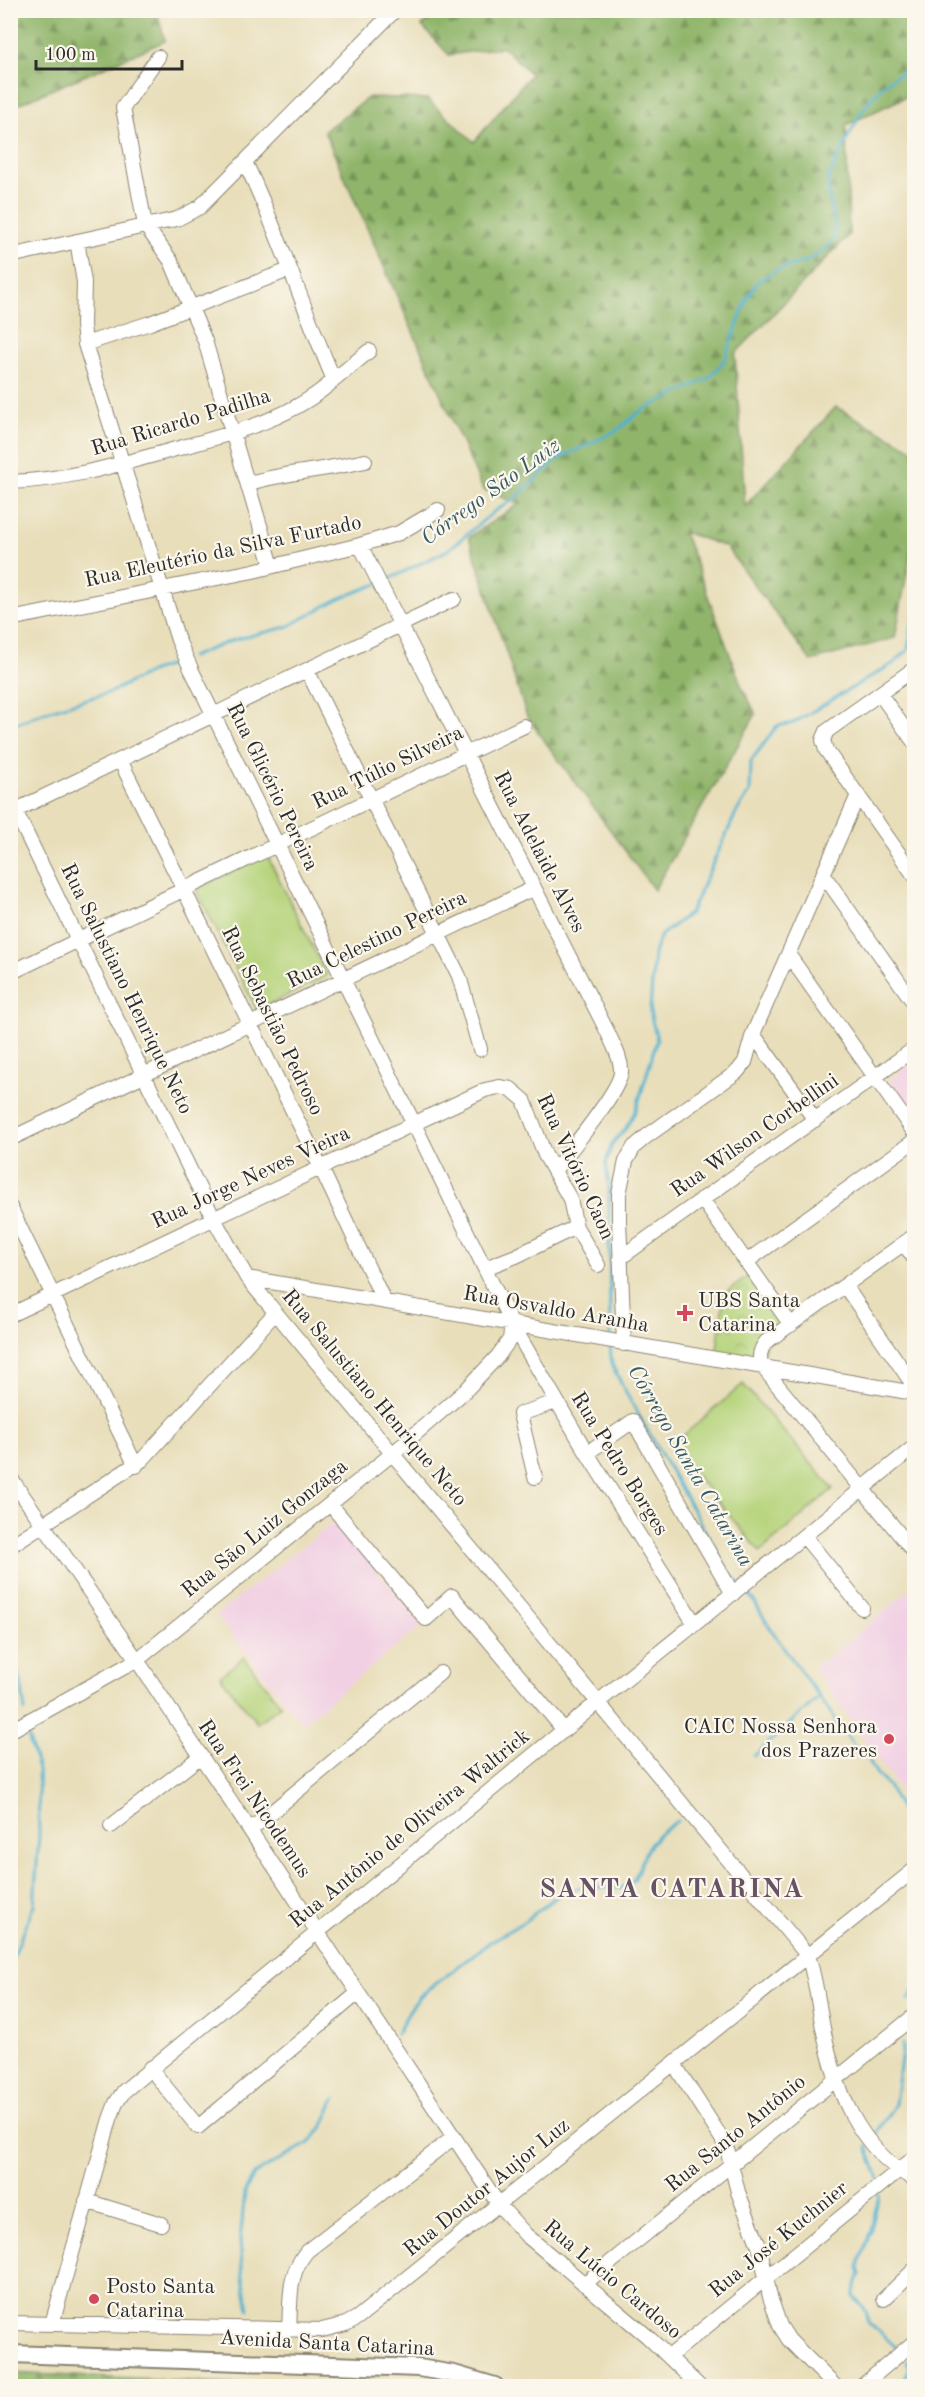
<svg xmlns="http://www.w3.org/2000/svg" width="925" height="2397" font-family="'Old Standard TT',serif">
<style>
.built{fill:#f1d0e3}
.forest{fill:url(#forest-firs);stroke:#5e704a;stroke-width:1.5}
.park{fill:url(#park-crowns);stroke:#707f52;stroke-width:1.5}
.pitch{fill:#b5d37a;stroke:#707f52;stroke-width:1.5}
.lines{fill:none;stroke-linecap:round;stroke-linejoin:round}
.stream{stroke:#50b1cf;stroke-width:3}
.minor-casing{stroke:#8a8472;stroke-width:16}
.major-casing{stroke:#8a8472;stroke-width:20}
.minor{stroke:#fff;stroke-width:14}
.major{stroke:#fff;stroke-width:16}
.poi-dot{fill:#d1495b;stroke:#fbf7ec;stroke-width:2}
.labels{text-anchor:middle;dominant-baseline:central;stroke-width:4.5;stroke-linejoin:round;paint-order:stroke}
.street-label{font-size:21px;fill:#2b2b2b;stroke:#fbf7ec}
.poi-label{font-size:21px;fill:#2b2b2b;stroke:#fbf7ec;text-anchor:start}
.water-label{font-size:22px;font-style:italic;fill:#385a64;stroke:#fbf7ec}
.district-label{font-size:27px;font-weight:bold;letter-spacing:1.5px;fill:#685365;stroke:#fbf7ec}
</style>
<defs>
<pattern id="forest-firs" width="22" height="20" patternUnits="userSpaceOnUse" patternTransform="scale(1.5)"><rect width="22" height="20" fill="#90b56a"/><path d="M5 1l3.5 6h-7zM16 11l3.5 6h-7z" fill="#769357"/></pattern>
<pattern id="park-crowns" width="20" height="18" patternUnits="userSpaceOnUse" patternTransform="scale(1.5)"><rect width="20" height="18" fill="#b5d37a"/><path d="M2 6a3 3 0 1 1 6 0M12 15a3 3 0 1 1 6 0" fill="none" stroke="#9cb56a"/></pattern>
</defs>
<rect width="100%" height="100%" fill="#fbf7ec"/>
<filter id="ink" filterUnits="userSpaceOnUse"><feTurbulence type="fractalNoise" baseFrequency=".0167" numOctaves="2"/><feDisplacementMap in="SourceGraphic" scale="12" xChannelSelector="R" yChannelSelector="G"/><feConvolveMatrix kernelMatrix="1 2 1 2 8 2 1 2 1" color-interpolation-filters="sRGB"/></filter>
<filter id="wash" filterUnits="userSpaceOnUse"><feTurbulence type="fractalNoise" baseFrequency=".008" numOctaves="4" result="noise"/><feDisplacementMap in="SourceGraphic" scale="24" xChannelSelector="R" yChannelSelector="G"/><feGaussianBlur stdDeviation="1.35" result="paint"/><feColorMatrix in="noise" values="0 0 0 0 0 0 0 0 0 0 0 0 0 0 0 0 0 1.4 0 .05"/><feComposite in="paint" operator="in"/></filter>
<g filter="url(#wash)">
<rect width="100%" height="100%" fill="#e8deba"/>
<!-- built -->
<path class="built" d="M914 1061V1116L889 1080Z
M335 1521 423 1625 302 1723 216 1615Z
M914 1587V1810L814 1668Z"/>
<!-- forest -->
<path class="forest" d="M11 10 157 11 165 41 11 107Z
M440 11H914V93L846 125 849 235 735 354 745 506 836 407 914 450V535L895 638 811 661 726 547 684 532 742 687 756 714 654 890 527 717 469 537 519 504 483 490 324 131 369 97 427 99 474 142 531 74 503 47 449 55 422 26Z
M10 2373H11L272 2386H11Z"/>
<!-- park -->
<path class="park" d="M754 1272 791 1325 766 1342 761 1365 716 1358 724 1294Z"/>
<!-- pitch -->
<path class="pitch" d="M267 855 327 976 257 1011 196 889Z
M743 1384 833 1489 760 1552 671 1446Z
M244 1657 281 1705 257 1723 220 1676Z"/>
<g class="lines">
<!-- stream -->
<path class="stream" d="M383 582 448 550 495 511 513 500 556 460 616 431 642 410 709 378 724 361 747 299 758 281 777 270 809 260 830 245 835 234V227L828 191V178C850 137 866 82 914 68
M191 657 233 640 287 627 338 599 377 584
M10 726 50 710 111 692 150 672 182 661
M610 1336 609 1188 606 1163 612 1144 626 1128 636 1110 657 1040 650 1012 654 953 661 935 690 913 737 811 750 792 751 761 777 726 793 723 894 663 908 650 914 615
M610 1345 612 1365 629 1398 728 1571 738 1583
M745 1590 752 1598 770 1628 859 1753 868 1758 876 1773 888 1786 908 1822 914 1829
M10 1652 21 1682 25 1711
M754 1756 819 1697
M10 1965 34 1905 39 1835 38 1770 28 1736
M909 2000 914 1989
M397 2034 409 2011 420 1996 490 1942 525 1921 560 1894 582 1887 621 1888 634 1880 646 1851 651 1843 658 1835 677 1821
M873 2139 895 2104 903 2044
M867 2147 879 2179
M879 2195 871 2230 858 2267 860 2274 854 2291V2297L866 2311 869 2323 897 2348
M249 2309 243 2279 240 2241 245 2192 254 2174 309 2143 322 2128 335 2099
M900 2386 911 2367 908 2361"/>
</g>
</g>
<g filter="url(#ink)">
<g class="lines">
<defs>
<path id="minor" d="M158 57 123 108 145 225 171 261 205 341 272 566
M77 241 84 282 83 325 85 344 178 640 192 671 512 1324 587 1453 695 1624
M10 256 177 219 200 207 395 10
M85 344 150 323 289 270
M334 380 369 351
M10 482C66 480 118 465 172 450 229 434 289 421 334 380 303 308 279 233 245 162
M249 483C287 472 326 470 365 461
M360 545 608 1033C613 1045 622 1059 621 1072 620 1091 568 1153 554 1171
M10 619 253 571 360 545 399 533 438 510
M914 669 827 731 823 740 826 750 914 875
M307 670 459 976 480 1049
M880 694 914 742
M120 760 321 1168 384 1301
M10 800 214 1219 247 1278 808 1956C816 1980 818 2003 823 2028 835 2087 857 2149 914 2179
M10 813 454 599
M823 874 914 1003
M788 954 914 1132
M10 973 524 726
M753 1034 815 1120
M10 1139 534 888
M702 1199 791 1325
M10 1207 136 1466
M914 1236 766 1342C760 1350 759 1355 761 1365L914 1552
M904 1244 914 1258
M620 1258 914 1049
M746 1262 914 1141
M485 1268 516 1256 576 1227
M247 1278 914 1393
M845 1286 914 1386
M10 1315 485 1090 499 1087 511 1089 524 1100 545 1155 570 1199 576 1227 598 1265
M624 1344 619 1219V1194L626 1161 634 1147 647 1136 737 1072 745 1062 753 1034 858 795
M587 1453 633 1421 733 1594
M10 1477 137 1660 499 2205 526 2235 647 2336 699 2386
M535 1477 520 1414 556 1402
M330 1504 426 1619 452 1596 564 1730
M804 1536 862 1608
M10 1546 142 1460 275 1313
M10 1731 137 1660 392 1454 465 1391 498 1356 510 1339 512 1324
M111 1826 201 1756
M250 1830 440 1673
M674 2064 722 2139 728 2152 738 2192 760 2249 770 2297 780 2326 789 2340 835 2386
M150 2068 198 2127 358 1993
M86 2201 161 2224
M584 2284 914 2016
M884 2299 914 2270
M10 2323 322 2330 346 2324 357 2318 914 1870
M52 2324 110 2119 116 2103 124 2091 598 1702 914 1447
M289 2330C291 2300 287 2275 307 2251L454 2137
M670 2356 914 2158
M862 2386 914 2342"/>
<path id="major" d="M10 2354 419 2368 454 2374 495 2386"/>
</defs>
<!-- minor casing -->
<use href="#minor" class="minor-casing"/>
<!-- major casing -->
<use href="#major" class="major-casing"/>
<!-- minor -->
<use href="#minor" class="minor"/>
<!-- major -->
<use href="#major" class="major"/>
</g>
</g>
<!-- markers -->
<g class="poi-dot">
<path d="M682 1304h6v6h6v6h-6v6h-6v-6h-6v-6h6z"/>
<circle cx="889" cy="1739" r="6"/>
<circle cx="94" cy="2299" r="6"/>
</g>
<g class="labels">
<!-- street labels -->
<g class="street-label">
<text transform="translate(181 423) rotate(-17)">Rua Ricardo Padilha</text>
<text transform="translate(223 552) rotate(-12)">Rua Eleutério da Silva Furtado</text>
<text transform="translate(388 768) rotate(-26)">Rua Túlio Silveira</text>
<text transform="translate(272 787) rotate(64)">Rua Glicério Pereira</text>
<text transform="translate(539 852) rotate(63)">Rua Adelaide Alves</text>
<text transform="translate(377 940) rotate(-26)">Rua Celestino Pereira</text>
<text transform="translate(126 989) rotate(64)">Rua Salustiano Henrique Neto</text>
<text transform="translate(272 1021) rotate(64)">Rua Sebastião Pedroso</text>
<text transform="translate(755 1136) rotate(-35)">Rua Wilson Corbellini</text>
<text transform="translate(575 1167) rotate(65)">Rua Vitório Caon</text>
<text transform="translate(251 1178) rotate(-25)">Rua Jorge Neves Vieira</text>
<text transform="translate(556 1310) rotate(10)">Rua Osvaldo Aranha</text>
<text transform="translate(374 1398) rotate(50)">Rua Salustiano Henrique Neto</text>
<text transform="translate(619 1464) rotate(58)">Rua Pedro Borges</text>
<text transform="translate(265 1529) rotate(-39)">Rua São Luiz Gonzaga</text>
<text transform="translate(254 1799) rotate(56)">Rua Frei Nicodemus</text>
<text transform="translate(410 1829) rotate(-39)">Rua Antônio de Oliveira Waltrick</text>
<text transform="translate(736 2134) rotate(-39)">Rua Santo Antônio</text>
<text transform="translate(487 2188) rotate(-39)">Rua Doutor Aujor Luz</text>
<text transform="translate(779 2240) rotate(-39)">Rua José Kuchnier</text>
<text transform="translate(612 2280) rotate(40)">Rua Lúcio Cardoso</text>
<text transform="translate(327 2344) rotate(3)">Avenida Santa Catarina</text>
</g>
<!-- poi labels -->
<g class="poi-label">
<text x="698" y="1301">UBS Santa<tspan x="698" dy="24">Catarina</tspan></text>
<text x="877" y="1727" text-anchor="end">CAIC Nossa Senhora<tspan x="877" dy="24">dos Prazeres</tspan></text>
<text x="106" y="2287">Posto Santa<tspan x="106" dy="24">Catarina</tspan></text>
</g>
<!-- water labels -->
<g class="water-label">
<text transform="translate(491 492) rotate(-36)">Córrego São Luiz</text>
<text transform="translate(690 1466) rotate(60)">Córrego Santa Catarina</text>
</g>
<!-- district labels -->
<g class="district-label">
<text x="672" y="1889">SANTA CATARINA</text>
</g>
</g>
<!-- margin -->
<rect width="925" height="2397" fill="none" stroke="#fbf7ec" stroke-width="36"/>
<!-- scale -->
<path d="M36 60v9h146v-9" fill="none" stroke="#2b2b2b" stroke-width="3"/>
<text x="45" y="60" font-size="18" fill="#2b2b2b" stroke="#fbf7ec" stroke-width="4.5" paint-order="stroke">100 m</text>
</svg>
